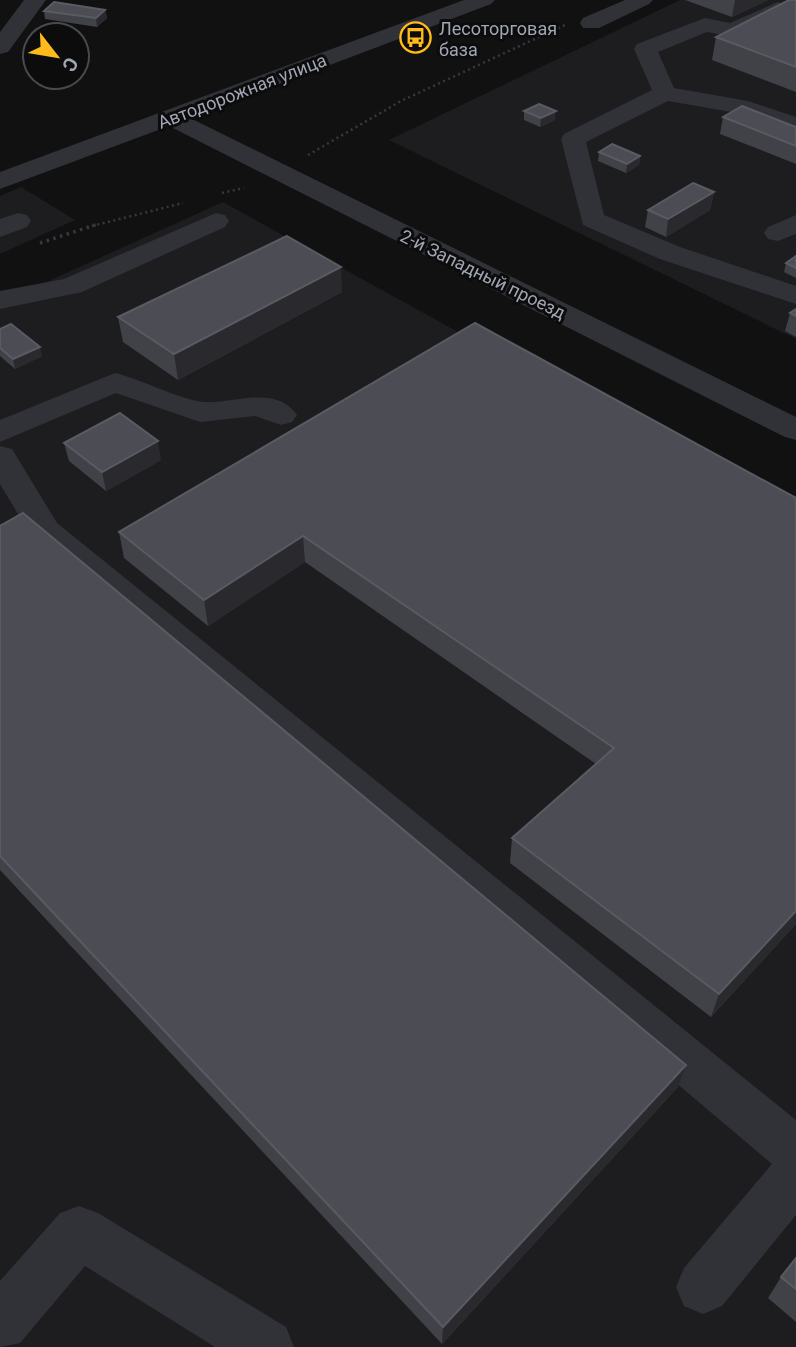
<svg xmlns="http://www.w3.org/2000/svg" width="796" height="1347" font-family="Roboto,sans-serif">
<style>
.built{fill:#1d1d1f}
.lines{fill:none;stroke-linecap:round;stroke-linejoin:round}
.path-far1{stroke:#37393f;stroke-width:2.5;stroke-dasharray:2 3.5;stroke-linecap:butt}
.path{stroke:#37393f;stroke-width:3.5;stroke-dasharray:2.5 4.5;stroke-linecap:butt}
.minor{fill:#313238;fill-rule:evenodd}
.wall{fill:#414248}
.shaded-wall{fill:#2a2a2e}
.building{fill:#4c4d54;stroke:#595b63;stroke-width:2}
.labels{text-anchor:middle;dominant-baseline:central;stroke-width:6;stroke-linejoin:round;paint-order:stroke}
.far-poi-label{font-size:18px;fill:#a1a6b4;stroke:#0c0c0d;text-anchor:start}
.far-street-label{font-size:18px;fill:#a1a6b4;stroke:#0c0c0d}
</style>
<rect width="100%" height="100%" fill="#111112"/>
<!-- built -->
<path class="built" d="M680 0H796V339L389 140Z
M21 187 75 220 0 254V196Z
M223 202 796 519V1347H0V303Z"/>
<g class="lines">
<!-- path-far1 -->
<path class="path-far1" d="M308 155 401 101 565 25
M222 193 244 188
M92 226 183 203"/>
<!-- path -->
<path class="path" d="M40 243 98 224"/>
<!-- minor -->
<path class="minor" d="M24 0H46L8 52 0 54V32Z
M464 0H495L491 4 190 118 796 417V440L785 437 169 126 0 189V172Z
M625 0H653L649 4 599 28H583L580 23 583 18Z
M778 2 789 8 786 13 741 35 733 37 707 32 658 52 674 88 748 101 796 117V132L743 114 668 101 586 142 604 215 680 247 796 286V304L660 259 583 225 561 139 564 134 652 90 634 49 637 44 705 18 730 23Z
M18 213 27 215 31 221 27 227 0 237V219Z
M216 213 225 215 229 221 225 227 82 292 0 309V291L64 279Z
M796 215V234L778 241 768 239 764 233 768 227Z
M115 373C141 379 180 400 204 402 233 404 276 384 297 415L292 422 281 425 255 416 200 422 116 393 0 442V420Z
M0 446 12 449 57 523 796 1120V1215L722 1306 703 1314 684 1306 676 1287 684 1268 772 1164 33 539 0 484Z
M79 1206 98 1213 286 1327 294 1347H215L85 1266 20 1343 0 1347V1281L60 1213Z"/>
</g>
<!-- wall -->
<path class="wall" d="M685 0H768L732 17Z
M796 0V92L712 60 716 37Z
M105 10 107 18 97 27 45 19 44 11Z
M524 111 555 120 540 127 524 120Z
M723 117 796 127V164L720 134Z
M599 152 640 156 639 165 626 173 598 161Z
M714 192 710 210 666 237 645 227 648 210Z
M796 256V278L784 272 786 263Z
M342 292 178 380 123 342 118 317Z
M796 309V337L785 331 790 313Z
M0 329 42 356 15 369 0 356Z
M64 443 161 460 106 491 69 461Z
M796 498V924L711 1017 510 863 512 838 596 764 305 562 208 626 124 558 119 532Z
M0 526 678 1087 442 1344 0 870Z
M796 1258V1322L768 1298 781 1277Z"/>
<!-- shaded-wall -->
<path class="shaded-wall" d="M735 0H768L732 17Z
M105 10 107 18 97 27 96 18Z
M556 111 555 120 540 127 541 118Z
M640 156 639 165 626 173 627 164Z
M714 192 710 210 666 237 668 219Z
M341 267 342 292 178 380 174 354Z
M40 347 42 356 15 369 13 359Z
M158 441 161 460 106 491 102 472Z
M303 536 305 562 208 626 204 600Z
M796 911V924L711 1017 719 994Z
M686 1065 678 1087 442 1344 443 1327Z"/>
<!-- building -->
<path class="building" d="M789 0H796V67L716 37Z
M54 2 105 10 96 18 44 11Z
M539 104 556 111 541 118 524 111Z
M742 106 796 127V146L723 117Z
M612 144 640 156 627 164 599 152Z
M693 183 714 192 668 219 648 210Z
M287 236 341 267 174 354 118 317Z
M796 256V268L786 263Z
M796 309V316L790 313Z
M475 323 796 498V911L719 994 512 838 614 748 303 536 204 600 119 532Z
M11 324 40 347 13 359 0 348V329Z
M120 413 158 441 102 472 64 443Z
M23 513 686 1065 443 1327 0 856V526Z
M796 1258V1289L781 1277Z"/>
<!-- icons -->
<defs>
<symbol id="bus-ring" viewBox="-11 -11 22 22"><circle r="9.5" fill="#0c0c0d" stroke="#ffba1c" stroke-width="1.5"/><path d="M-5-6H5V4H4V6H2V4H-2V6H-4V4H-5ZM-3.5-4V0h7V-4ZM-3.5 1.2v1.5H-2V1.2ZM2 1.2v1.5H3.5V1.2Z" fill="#ffba1c"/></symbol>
</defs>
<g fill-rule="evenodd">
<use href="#bus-ring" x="398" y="20" width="35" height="35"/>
</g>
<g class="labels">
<!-- far-poi labels -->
<g class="far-poi-label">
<text x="439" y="28">Лесоторговая<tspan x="439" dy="21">база</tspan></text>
</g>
<!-- far-street labels -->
<g class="far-street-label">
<text transform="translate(242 91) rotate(-21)">Автодорожная улица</text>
<text transform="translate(483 274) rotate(26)">2-й Западный проезд</text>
</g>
</g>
<!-- north arrow -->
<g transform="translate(56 56) rotate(121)"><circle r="33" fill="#0c0c0d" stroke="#484a50" stroke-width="2"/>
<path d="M0-5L12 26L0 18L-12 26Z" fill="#ffba1c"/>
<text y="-10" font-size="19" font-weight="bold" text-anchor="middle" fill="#a1a6b4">С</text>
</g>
</svg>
